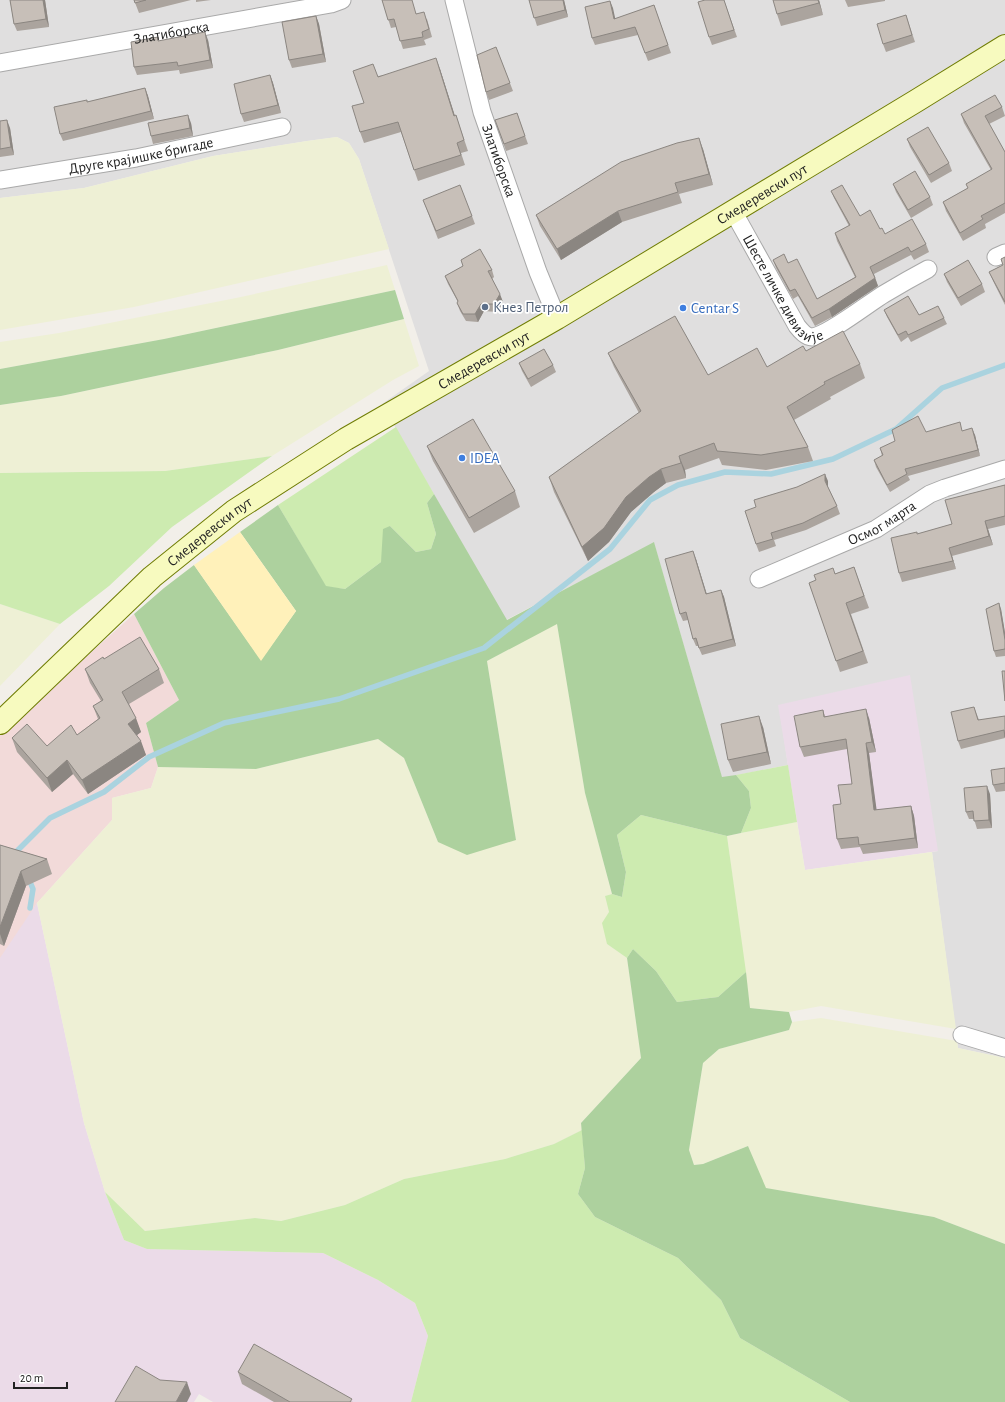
<svg xmlns="http://www.w3.org/2000/svg" width="1005" height="1402" font-family="'Alegreya Sans',sans-serif">
<style>
.residential{fill:#e0dfdf}
.commercial{fill:#f2dad9}
.industrial{fill:#ebdbe8}
.farmland{fill:#eef0d5}
.grass{fill:#cdebb0}
.forest{fill:#add19e}
.sand{fill:#fff1ba}
.lines{fill:none;stroke-linecap:round;stroke-linejoin:round}
.stream{stroke:#aad3df;stroke-width:5.5}
.minor-casing{stroke:#a9a9a9;stroke-width:19}
.secondary-casing{stroke:#707d05;stroke-width:24}
.minor{stroke:#fff;stroke-width:17}
.secondary{stroke:#f7fabf;stroke-width:22}
.wall{fill:#aba49e}
.shaded-wall{fill:#8b8681}
.building{fill:#c7bfb8;stroke:#8b8681}
.service-dot{fill:#5c6f8a;stroke:#fff;stroke-width:1.5}
.shop-dot{fill:#3f7fe0;stroke:#fff;stroke-width:1.5}
.labels{text-anchor:middle;dominant-baseline:central;stroke-width:3.5;stroke-linejoin:round;paint-order:stroke}
.street-label{font-size:15px;fill:#222;stroke:#fff}
.service-label{font-size:15px;fill:#4e5e75;stroke:#fff;text-anchor:start}
.shop-label{font-size:15px;fill:#366cbe;stroke:#fff;text-anchor:start}
</style>
<rect width="100%" height="100%" fill="#f2efe9"/>
<!-- residential -->
<path class="residential" d="M0 0H1005V1058L958 1048 932 852 938 851 779 705 788 765 722 778 654 543 506 620 382 404 429 371 359 159 349 143 337 137 307 141 213 156 84 188 0 198Z"/>
<!-- commercial -->
<path class="commercial" d="M134 614 179 700 146 723 158 767 151 788 112 798V820L37 903 0 968V734Z"/>
<!-- industrial -->
<path class="industrial" d="M910 675 938 851 805 870 778 705Z
M37 903 84 1123 105 1192 124 1240 147 1249 323 1253 378 1280 415 1303 428 1336 411 1402H213L199 1394 194 1402H0V958Z"/>
<!-- farmland -->
<path class="farmland" d="M337 137 349 143 359 159 389 249 134 307 0 330V198L84 188 213 156 307 141Z
M387 265 395 290 164 339 0 369V342L59 333 236 298Z
M404 319 419 366 393 380 272 456 165 471 0 473V405L61 396 278 350Z
M0 604 60 624 0 686Z
M557 623 585 793 612 894 605 896 609 912 607 944 627 958 641 1058 581 1123 582 1130 554 1144 505 1159 404 1179 345 1205 281 1221 255 1218 145 1231 105 1192 84 1123 37 903 112 820V798L151 788 158 767 256 769 378 739 404 758 438 842 516 840 487 661Z
M797 822 805 870 932 852 956 1029 821 1006 789 1012 750 1008 727 836Z
M821 1018 957 1041 958 1048 1005 1058V1244L934 1217 765 1188 748 1146 703 1164 694 1165 689 1150 703 1063 719 1049 789 1030 792 1022Z"/>
<!-- grass -->
<path class="grass" d="M396 427 434 494 427 503 436 534 431 549 416 552 390 526 381 562 345 589 326 587 278 505Z
M272 456 172 527 109 586 60 624 0 604V473L165 471Z
M788 765 797 822 741 833 751 808 749 791 736 775Z
M641 815 727 836 746 972 718 997 677 1002 656 971 633 949 627 958 607 944 602 923 609 912 605 896 612 894 622 897 626 872 617 835Z
M582 1130 585 1168 578 1194 595 1217 678 1258 721 1300 740 1338 850 1402H411L428 1336 415 1303 378 1280 323 1253 147 1249 124 1240 105 1192 145 1231 255 1218 281 1221 345 1205 404 1179 505 1159 554 1144Z"/>
<!-- forest -->
<path class="forest" d="M395 290 404 319 278 350 61 396 0 405V369L164 339Z
M434 494 507 620 654 542 722 777 736 775 749 791 751 808 741 833 727 836 641 815 617 835 626 872 622 897 612 894 585 793 557 624 487 661 516 840 467 855 438 842 404 758 378 739 256 769 158 767 146 723 179 700 134 614 164 588 194 565 261 660 296 611 240 532 278 505 326 586 345 589 381 562 383 529 390 526 416 552 431 549 436 534 427 503Z
M633 949 656 971 677 1002 718 997 746 972 750 1008 789 1012 792 1022 789 1030 719 1049 703 1063 689 1150 694 1165 703 1164 748 1146 766 1188 934 1217 1005 1244V1402H850L740 1338 721 1300 678 1258 595 1217 578 1194 585 1168 581 1123 641 1058 627 958Z"/>
<!-- sand -->
<path class="sand" d="M240 532 296 611 261 661 194 565Z"/>
<g class="lines">
<!-- stream -->
<path class="stream" d="M18 856 16 852 50 818 104 792 149 757 224 723 339 699 484 648 610 549 650 500 678 485 725 472 771 474 833 459 896 429 942 388 1005 365
M28 877 33 889 30 908"/>
<defs>
<g id="minor">
<path id="s1" d="M454 0 482 112 538 272 557 318"/>
<path id="s2" d="M0 63 331 4 342 0"/>
<path id="s3" d="M0 180 136 158 282 127"/>
<path id="s4" d="M733 211 797 326C801 331 806 337 812 337 827 336 869 303 884 294 899 285 913 277 928 269"/>
<path d="M996 257 1005 253"/>
<path id="s5" d="M759 579 876 529 930 494 945 488 1005 469"/>
<path d="M962 1035 1005 1048"/>
</g>
<g id="secondary">
<path id="s6" d="M0 723 152 577 234 511 346 439 557 318 916 101 1005 46"/>
</g>
</defs>
<!-- minor casing -->
<use href="#minor" class="minor-casing"/>
<!-- secondary casing -->
<use href="#secondary" class="secondary-casing"/>
<!-- minor -->
<use href="#minor" class="minor"/>
<!-- secondary -->
<use href="#secondary" class="secondary"/>
</g>
<!-- wall -->
<path class="wall" d="M10 0H45L49 27 17 31 14 24Z
M134 0H191L139 13Z
M196 0H211L196 2Z
M382 0 417 14 427 19 432 37 424 40 426 45 403 49 396 27 391 28Z
M529 0H564L568 17 537 26Z
M724 0 737 37 712 45 709 37Z
M819 0 823 15 781 26 777 14Z
M845 0H885V1L848 7Z
M610 1 615 19 654 5 671 53 648 61 638 35 595 45 592 38Z
M906 15 915 42 886 52 883 44Z
M316 16 319 24 326 62 292 68 289 60Z
M158 37 159 41 208 40 213 68 180 74 179 70 137 75 134 67Z
M496 47 513 91 489 100 486 92Z
M440 69 455 116 456 115 468 151 461 153 465 165 418 181 401 132 364 143 360 132 364 103 378 76Z
M270 75 273 83 281 113 244 122 241 114Z
M145 88 148 96 154 119 63 141 60 134 88 102Z
M1002 107 1005 116 989 124 1005 152V213L985 224 986 228 963 241 946 211 943 202 968 188 966 184 991 170 964 123 961 114Z
M517 113 528 144 506 151 495 120Z
M0 121 10 128 14 155 0 157Z
M191 123 193 136 153 144 151 136Z
M907 139 949 163 952 171 931 183 910 147Z
M703 149 713 185 679 194 682 203 622 222 561 260 540 226 536 215Z
M893 184 930 197 933 205 911 218 896 192Z
M831 191 860 216 880 229 885 234 926 244 929 252 914 260 911 255 874 274 878 286 832 317 815 326 798 296 793 299 776 268 773 260 788 263 817 299 855 277 837 241 835 233 849 226 834 198Z
M423 200 472 216 475 224 438 239Z
M1005 257V305L993 281 989 272 1003 265 1001 259Z
M461 260 492 270 494 277 492 279 503 302 497 312 484 311 478 322 466 321 460 311 457 303 458 302 448 284 445 276 463 266Z
M944 274 982 284 985 292 961 306 947 282Z
M884 310 919 315 944 318 947 324 911 342 908 337 901 342 887 317Z
M806 351 860 364 865 378 830 397 831 399 794 420 808 447 813 461 766 470 722 465 719 458 685 470 686 478 666 483 654 492 631 512 609 542 588 561 554 492 549 477 639 413 614 367 608 353 708 375 767 367Z
M519 363 553 365 556 372 531 387 522 371Z
M963 431 975 435 980 456 908 476 910 480 890 492 876 467 874 460 882 456 880 448 926 432Z
M427 446 515 491 520 507 474 533 433 461Z
M828 481V487L837 506 840 514 806 530 774 540 776 546 759 552 756 544Z
M1005 485V525L988 529 993 545 952 556 956 569 902 582 899 573 918 534 952 524Z
M696 559 706 594 721 590 724 597 736 646 702 655 698 646H696L693 639 688 620 683 621 680 614Z
M854 567 869 608 851 614 868 663 840 672 809 583Z
M1001 609 1005 633V656L996 657 994 651Z
M104 659 159 669 164 683 129 704 141 732 137 735 146 755 88 794 73 774 52 792 17 752 12 738 47 746 77 735 98 719 93 706 101 701 90 683 85 669Z
M974 707 979 720 1005 716V738L961 749 958 741Z
M823 710 825 716 869 718 876 752 869 753 876 810 911 806 914 816 918 848 863 854 860 847 841 849 837 839 841 804 852 784 847 749 804 757 800 747Z
M763 727 771 764 733 772 728 760Z
M1005 768V791L996 792 993 785Z
M990 794 992 828 977 829 974 819H969L966 812Z
M0 845 47 859 52 874 26 886 4 946 0 944Z
M238 1372 353 1402H274L242 1384Z"/>
<!-- shaded-wall -->
<path class="shaded-wall" d="M43 0H45L49 27 46 19Z
M563 0H564L568 17 565 10Z
M818 0H819L823 15Z
M610 1 613 8 617 27 614 19Z
M316 16 319 24 326 62 323 54Z
M205 32 208 40 213 68 210 60Z
M436 58 440 69 458 126 454 116Z
M270 75 273 83 281 113 278 105Z
M145 88 148 96 154 119 151 111Z
M188 115 191 123 193 136 190 128Z
M7 120 10 128 14 155 11 147Z
M699 138 703 149 713 185 709 174Z
M618 211 622 222 561 260 557 249Z
M875 278 878 286 832 317 829 309Z
M500 294 503 302 497 312 494 304Z
M481 304 484 311 478 322 475 314Z
M972 428 975 435 980 456 978 450Z
M679 456 685 470 686 478 681 463Z
M661 469 666 483 654 492 631 512 609 542 588 561 582 547 626 497 649 477Z
M825 474 828 481V489L825 481Z
M985 521 988 529 993 545 989 536Z
M949 548 952 556 956 569 953 561Z
M693 551 696 559 709 601 706 594Z
M721 590 724 597 736 646 733 639Z
M999 603 1001 609 1005 633V640Z
M866 709 869 718 876 752 872 742Z
M759 716 763 727 771 764 767 752Z
M136 718 141 732 133 738 128 724Z
M141 741 146 755 88 794 82 780Z
M866 743 869 753 878 820 874 810Z
M67 760 73 774 52 792 47 778Z
M987 786 990 794 992 828 989 820Z
M911 806 914 816 918 848 915 838Z
M21 871 26 886 4 946 0 934V927Z
M187 1382 191 1394 187 1402H176Z"/>
<!-- building -->
<path class="building" d="M10 0H43L46 19 14 24Z
M134 0H146L135 3Z
M382 0H412L416 14 424 12 429 29 422 32 423 37 400 41 394 19 388 20Z
M529 0H563L565 10 534 18Z
M705 0H724L734 30 709 37 698 2Z
M773 0H818L819 3 777 14Z
M610 1 614 19 654 5 668 45 645 53 635 27 592 38 585 7Z
M906 15 912 35 883 44 877 24Z
M316 16 323 54 289 60 282 22Z
M205 32 210 60 178 66 177 62 134 67 131 42 158 37V41Z
M496 47 510 83 486 92 477 55Z
M436 58 454 116 456 115 464 140 457 143 461 155 414 170 398 122 360 132 352 106 364 103 353 71 373 64 378 77Z
M270 75 278 105 241 114 234 84Z
M145 88 151 111 60 134 54 107 87 100V102Z
M995 95 1002 107 985 116 1005 152V203L981 216 983 219 960 233 943 202 968 188 966 184 992 169 961 114Z
M517 113 525 136 504 144 495 120Z
M188 115 190 128 151 136 148 123Z
M7 120 11 147 0 149V121Z
M928 127 949 163 929 175 907 139Z
M699 138 709 174 675 183 678 192 618 211 557 249 536 215 621 162 677 143Z
M915 171 930 197 908 210 893 184Z
M460 185 472 216 436 231 423 200Z
M842 185 860 216 870 210 880 229 882 228 885 234 912 219 926 244 911 252 908 247 870 267 875 278 829 309 812 318 795 289 790 291 773 260 784 254 788 263 797 259 817 299 856 277 835 233 850 225 831 191Z
M480 249 492 270 488 271 500 294 494 304H481L475 314H463L457 303 458 301 445 276 463 266 461 260Z
M1005 257V302L989 272 1003 265 1001 259Z
M968 260 982 284 958 298 944 274Z
M908 296 919 315 938 306 944 318 908 335 906 331 898 335 884 310Z
M675 316 708 375 757 348 767 367 803 346 806 351 843 331 860 364 824 382 825 384 787 407 808 447 761 455 717 451 714 443 679 456 681 463 661 469 649 477 626 497 604 528 582 547 549 477 641 411 608 353Z
M544 349 553 365 528 379 519 363Z
M918 416 926 432 960 422 962 431 972 428 978 450 905 469 907 474 887 485 874 460 883 455 880 448 895 441 892 430Z
M473 419 515 491 469 518 427 446Z
M825 474V481L837 506 803 523 771 533 773 539 756 544 745 511 756 507 754 500 797 487Z
M1005 485V516L985 521 989 536 949 548 953 561 899 573 891 538 917 532V534L952 524 945 500Z
M693 551 706 594 721 590 733 639 699 648 696 638 693 639 686 612 680 614 665 559Z
M854 567 864 596 846 603 863 651 836 661 809 583 816 580 814 575 833 568 835 574Z
M999 603 1005 640V649L994 651 986 609Z
M140 637 159 669 122 692 136 718 128 724 141 741 82 780 67 760 47 778 12 738 27 724 47 746 71 725 77 735 100 718 93 706 103 700 85 669 103 657 104 659Z
M1002 671H1005V701Z
M974 707 978 720 1005 716V737L1004 730 958 741 951 712Z
M866 709 872 742 866 743 874 810 911 806 915 838 859 845 858 837 837 839 833 805 841 804 838 785 852 784 846 739 800 747 794 716 823 710 824 717Z
M759 716 767 752 728 760 721 724Z
M1005 768V783L993 785 991 770Z
M987 786 989 820 974 821 973 811 966 812 964 788Z
M0 845 47 859 21 871 0 927Z
M254 1344 352 1399 350 1402H290L238 1372Z
M136 1366 160 1380 187 1382 176 1402H115Z"/>
<!-- markers -->
<circle class="service-dot" cx="485" cy="307" r="4"/>
<g class="shop-dot">
<circle cx="683" cy="308" r="4"/>
<circle cx="462" cy="458" r="4"/>
</g>
<g class="labels">
<!-- street labels -->
<g class="street-label">
<text stroke="none"><textPath href="#s2" startOffset="174">Златиборска</textPath></text>
<text stroke="none"><textPath href="#s3" startOffset="143">Друге крајишке бригаде</textPath></text>
<text stroke="none"><textPath href="#s1" startOffset="167">Златиборска</textPath></text>
<text stroke="none"><textPath href="#s6" startOffset="932">Смедеревски пут</textPath></text>
<text stroke="none"><textPath href="#s4" startOffset="95">Шесте личке дивизије</textPath></text>
<text stroke="none"><textPath href="#s6" startOffset="608">Смедеревски пут</textPath></text>
<text stroke="none"><textPath href="#s5" startOffset="135">Осмог марта</textPath></text>
<text stroke="none"><textPath href="#s6" startOffset="284">Смедеревски пут</textPath></text>
</g>
<!-- service labels -->
<g class="service-label">
<text x="493" y="307">Кнез Петрол</text>
</g>
<!-- shop labels -->
<g class="shop-label">
<text x="691" y="308">Centar S</text>
<text x="470" y="458">IDEA</text>
</g>
</g>
<!-- scale -->
<path d="M14 1382v6h53v-6" fill="none" stroke="#222222" stroke-width="2"/>
<text x="20" y="1382" font-size="12" fill="#222222" stroke="#ffffff" stroke-width="3" paint-order="stroke">20 m</text>
</svg>
